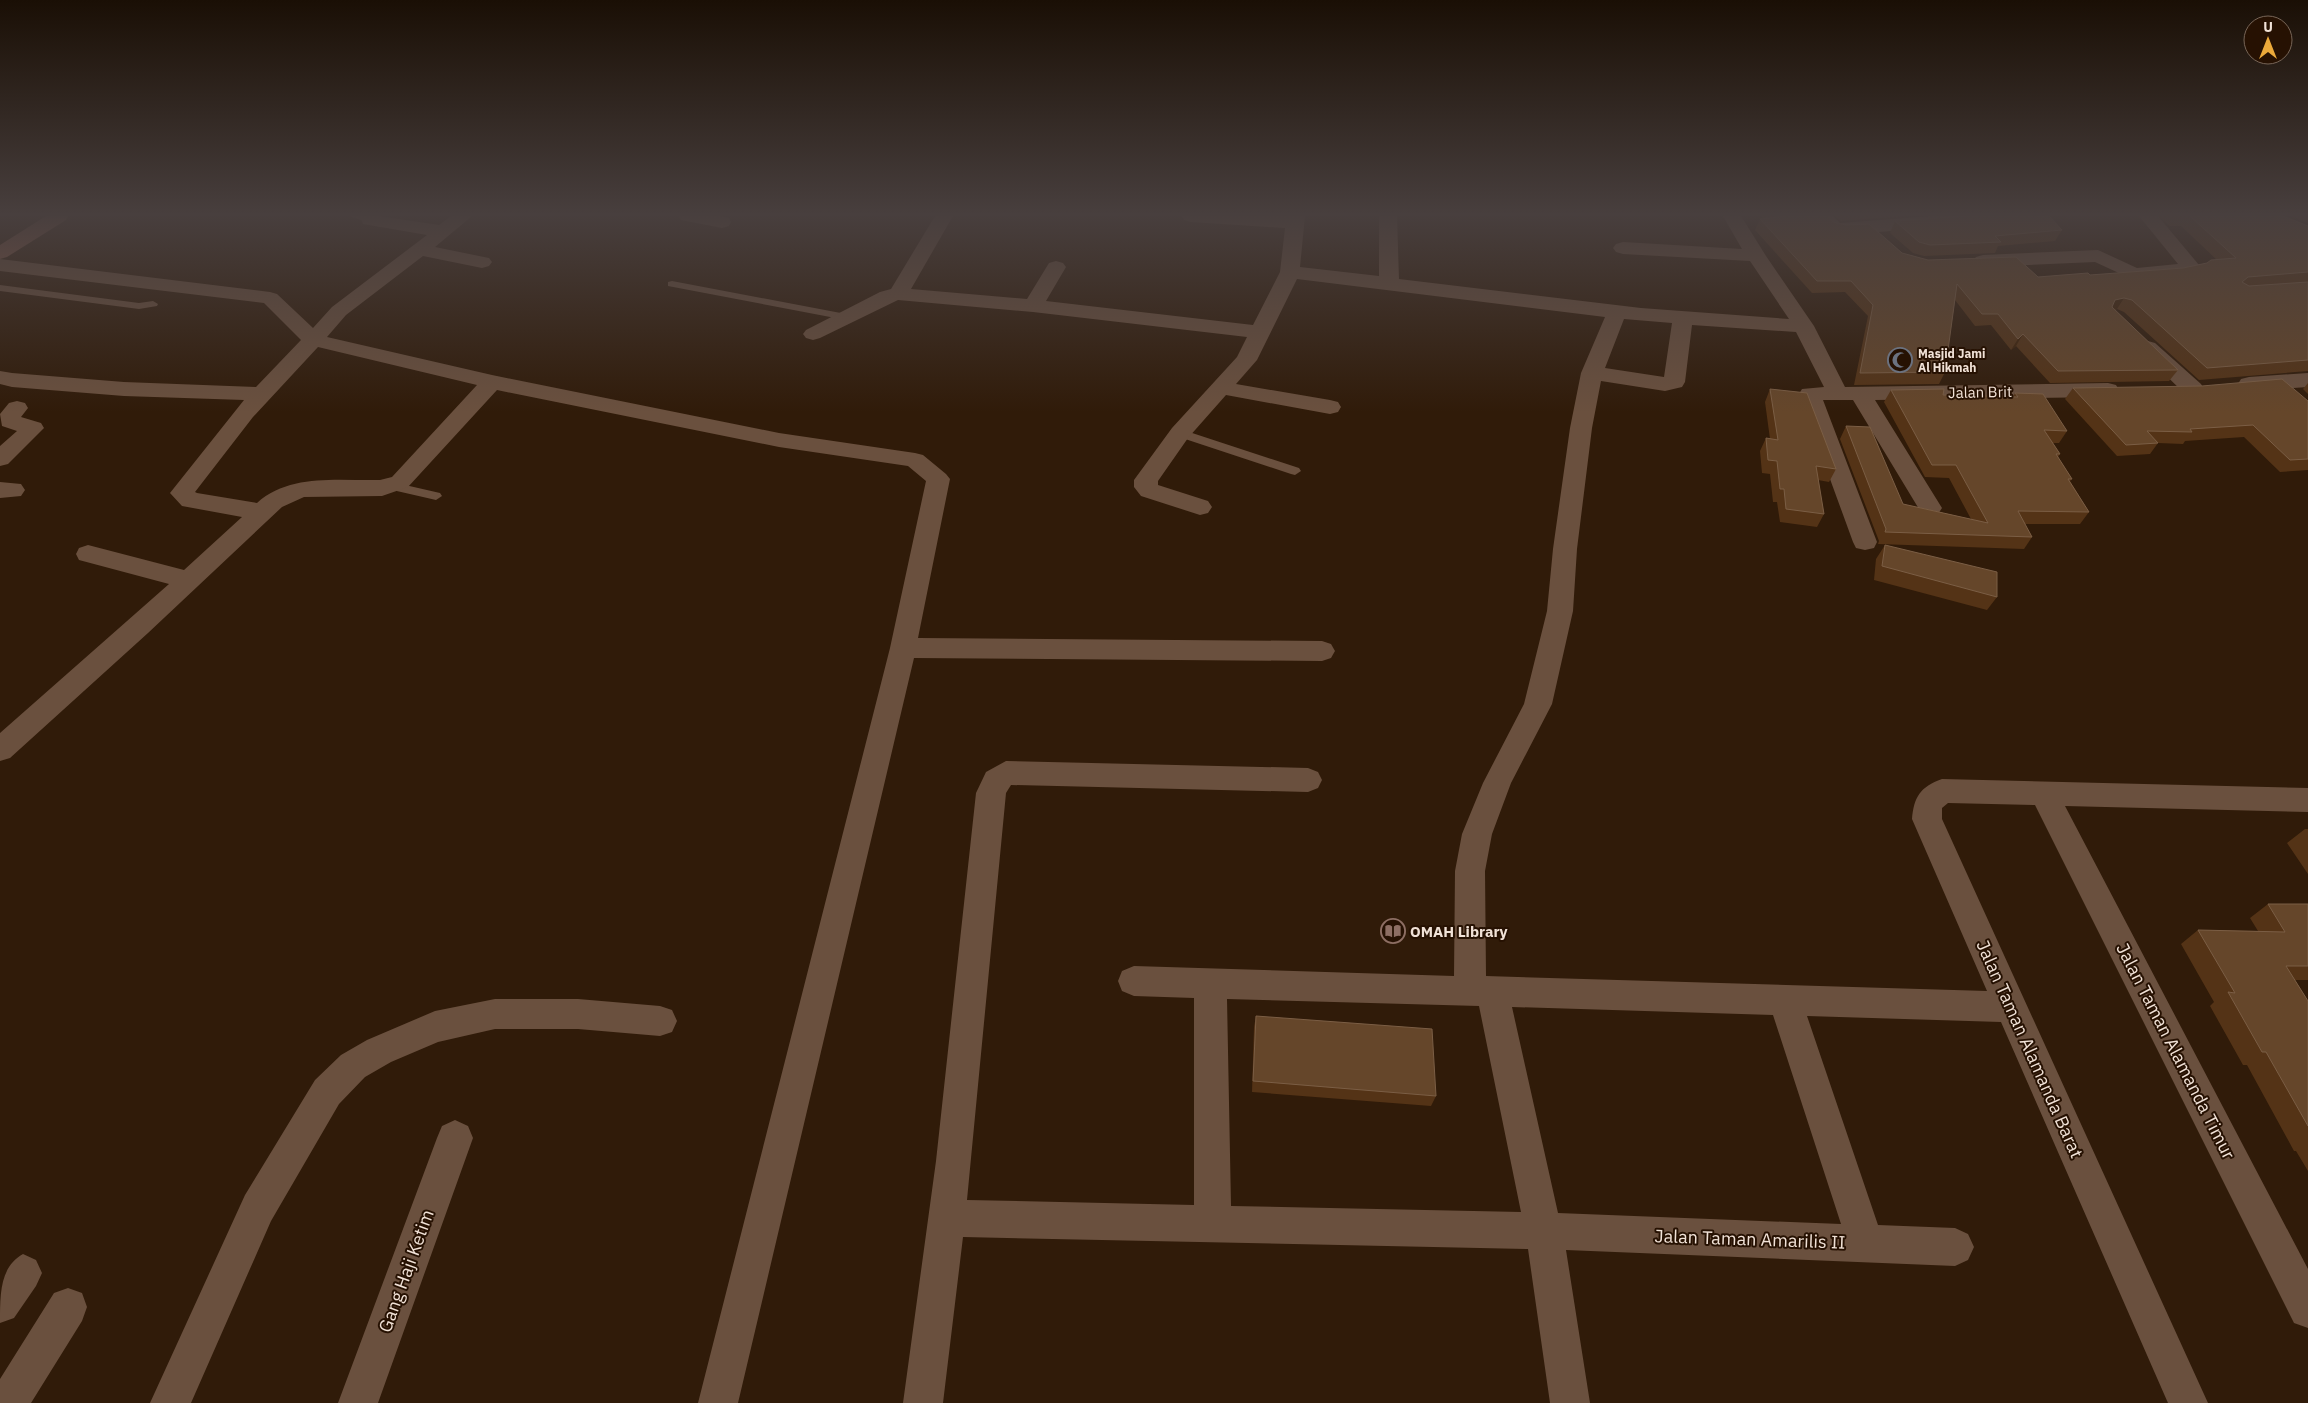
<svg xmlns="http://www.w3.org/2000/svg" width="2308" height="1403" font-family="'IBM Plex Sans',sans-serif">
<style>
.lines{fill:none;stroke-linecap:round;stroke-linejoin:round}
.service{fill:#6a503e;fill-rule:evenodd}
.minor{fill:#6a503e;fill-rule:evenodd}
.secondary{fill:#895a49;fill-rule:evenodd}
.wall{fill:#543316}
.shaded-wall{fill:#3e2208}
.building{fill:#65462a;stroke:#7b5e45}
.labels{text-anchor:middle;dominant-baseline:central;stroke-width:4;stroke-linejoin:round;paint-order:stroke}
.far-poi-label{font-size:12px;font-weight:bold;fill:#f1e2d7;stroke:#261102;text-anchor:start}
.street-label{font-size:15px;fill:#f1e2d7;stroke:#261102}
.poi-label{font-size:15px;font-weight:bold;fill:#f1e2d7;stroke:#261102;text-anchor:start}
.near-street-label{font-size:18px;fill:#f1e2d7;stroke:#261102}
</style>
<rect width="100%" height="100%" fill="#301b09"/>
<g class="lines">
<!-- service -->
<path class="service" d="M349 216H365L375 220 370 223Z
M672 281 846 314 851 317 846 320 668 286V282Z
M0 285 139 303 153 301 158 304 157 306 139 309 0 291Z
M1180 429 1299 468 1301 471 1295 475 1291 474 1176 436 1174 433Z
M392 482 440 493 442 496 436 500 388 489 386 486 388 483Z"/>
<!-- minor -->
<path class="minor" d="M360 216H379L439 225 451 216H472L435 247 489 258 492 262 489 266 482 268 423 256 346 315 327 337 492 375 779 433 915 453 923 455 946 474 950 479 918 638 1322 641 1331 644 1335 651 1331 658 1322 661 914 658 738 1403H698L890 648 926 481 908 466 779 447 497 390 408 487 382 496 304 497 282 507 148 633 10 758 0 761V733L169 584 79 560 76 554 79 548 88 545 184 570 242 517 182 506 170 493 244 400 124 396 12 387 0 384V371L12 373 124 382 256 387 301 340 264 303 0 271V259L270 292 277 294 313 328 332 307 427 235 363 224ZM318 347 477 385 392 477 380 480C339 481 290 473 257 503L197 493 195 492 253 417Z
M679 216H720L729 218 731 222 729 226 722 228 681 220Z
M935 216H953L911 289 1027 299 1049 263 1056 261 1063 263 1066 267 1046 301 1253 325 1280 272 1285 228 1191 222 1184 220 1182 216H1305L1300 267 1379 276V216H1397L1399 279 1641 308 1789 319 1750 261 1623 254 1616 252 1613 248 1616 244 1623 242 1742 249 1723 216H1741L1766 256 1814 326 1845 387 2108 383 2116 385 2119 390 2116 395 2108 397 1875 400 1942 508 1938 514 1930 516 1922 514 1853 400H1823L1877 542 1874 548 1865 550 1856 548 1853 542 1799 394 1802 389 1824 387 1796 332 1692 325 1685 382 1682 387 1665 391 1601 381 1592 428 1577 549 1573 611 1552 704 1511 783 1492 834 1485 871 1486 976 1987 991 1912 819C1914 797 1920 787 1942 779L2308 788V812L2065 806 2308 1269V1328L2294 1323 2035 805 1948 803 1942 808V819L2208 1403H2168L2001 1022 1807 1016 1878 1225 1955 1228 1968 1234 1974 1247 1968 1260 1955 1266 1566 1250 1590 1403H1550L1528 1249 963 1237 943 1403H903L936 1161 976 793 986 772 1006 761 1308 768 1318 772 1322 780 1318 788 1308 792 1011 785 1006 793 967 1200 1194 1205V998L1134 996 1122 991 1118 981 1122 971 1134 966 1454 976 1455 871 1462 834 1483 783 1524 704 1547 611 1553 549 1570 428 1581 373 1605 317 1297 279 1257 360 1236 384 1330 400 1338 402 1341 407 1338 412 1330 414 1226 395 1188 438 1158 481V485L1208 501 1212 507 1208 513 1200 515 1141 496 1134 487V480L1172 428 1237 357 1247 337 1033 312 898 300 820 338 813 340 806 338 803 334 806 330 880 292 891 289ZM1624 319 1672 323 1664 377 1605 368ZM1227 999 1479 1006 1521 1212 1231 1206ZM1512 1007 1773 1015 1841 1224 1558 1213Z
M1813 216H1833L1840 223 1933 216H2015L2013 220 2006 222 1840 235 1827 232Z
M2139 216H2158L2199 265 2202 269 2199 273 2134 280 2095 262 1983 267 1976 265 1973 261 1976 257 1983 255 2098 250 2137 268 2178 264Z
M2148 341 2155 343 2201 384 2204 389 2201 394 2193 396 2185 394 2141 351 2137 347 2141 343Z
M2308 373V387L2249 391 2241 389 2238 384 2241 379 2249 377Z
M17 401 25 403 28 408 21 417 41 423 44 428 8 464 0 466V446L17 431 2 426 0 414 9 403Z
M0 482 21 484 25 490 21 496 0 498Z
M495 999H578L660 1006 672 1010 677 1021 672 1032 660 1036 578 1029H495L438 1042 391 1062 365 1077 339 1104 271 1221 191 1403H150L245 1195 315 1080 341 1055 367 1040 435 1011Z
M455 1120 468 1126 473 1138 378 1403H338L437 1138 442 1126Z
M23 1254 36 1260 42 1273 36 1286 14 1318 0 1323C0 1293 0 1267 23 1254Z
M68 1288 82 1293 87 1307 82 1321 31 1403H0V1379L54 1293Z"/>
<!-- secondary -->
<path class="secondary" d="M46 216H68L66 220 7 257 0 259V245Z"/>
</g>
<!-- wall -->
<path class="wall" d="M1761 216H1826L1833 222 1902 253 1928 260 2038 277 2090 275 2183 268 2207 263 2217 260 2181 226H2170L2158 216H2283L2308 226V371L2199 380 2124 312 2117 309 2115 310 2178 370 2169 381 2050 383 2016 346 2011 350 1991 325 1975 326 1955 300 1945 372 1939 384 1854 385 1868 316 1845 292 1812 293 1755 230 1760 219H1764Z
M1835 216H1907L1841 221Z
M2291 216H2308V223Z
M1895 221 2062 230 2055 241 1998 246 1995 253 1924 256 1913 253 1890 233Z
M2308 383V394L2303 389Z
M2073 388 2308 401V470L2280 472 2244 437 2185 441 2183 444 2158 443 2150 454 2117 456 2065 399Z
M1770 389 1836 469 1829 482 1818 480 1824 514 1817 527 1780 522 1777 502H1773L1770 474 1762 473 1760 451 1766 438 1770 439 1765 402Z
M1891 390 1943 395 2013 397 2015 393 2067 431 2059 443H2053L2060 454 2058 457 2072 479 2070 481 2089 512 2080 524H2025L2032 537 2024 549 1878 544 1879 541 1840 439 1846 426 1903 504 1971 519 1949 478 1925 477 1884 402Z
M1885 545 1997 597 1987 610 1874 580 1876 559Z
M2305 829H2308V874L2287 843Z
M2268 904H2308V980H2295L2308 1001V1171L2296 1151H2294L2247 1065H2243L2210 1006 2214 1002 2181 944 2198 930 2258 931 2250 918Z
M1256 1016 1436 1096 1431 1106 1252 1092 1254 1027Z"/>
<!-- shaded-wall -->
<path class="shaded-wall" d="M2124 298 2117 309 2108 312 2115 300Z
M2023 334 2016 346 2011 350 2018 339Z"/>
<!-- building -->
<path class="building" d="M1778 216H1826L1833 222 1846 225 1869 224 1902 253 1928 260 2016 257 2038 277 2088 273 2090 275 2183 268 2207 263 2211 260 2236 258 2190 216H2283L2308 226V272L2248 277 2242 282 2249 286 2308 282V360L2207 368 2132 300 2124 298 2115 300 2112 307 2178 370 2058 371 2023 334 2018 339 1998 314H1982L1957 284 1945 372 1860 373 1873 305 1851 281H1817L1760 219 1779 217Z
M1966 216H2049L2062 230 1995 236 2001 242 1930 245 1919 242 1895 221Z
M2282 379 2308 401V459L2290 460 2253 425 2190 429 2192 432 2147 431 2158 443 2126 445 2073 388 2202 386Z
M1770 389 1807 393 1836 469 1816 466 1824 514 1786 509 1784 489H1780L1777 461 1768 460 1766 438 1778 440Z
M1944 389 1943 395 2018 397 2015 393 2043 394 2067 431 2044 430 2060 454H2056L2072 479H2068L2089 512 2018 511 2032 537 1885 532 1886 529 1846 426 1870 427 1903 504 1988 523 1956 465H1932L1891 390Z
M1885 545 1997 572V597L1882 566Z
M2268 904H2308V966H2286L2308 1001V1126L2266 1052H2262L2228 992 2235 993 2198 930 2285 932Z
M1256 1016 1432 1029 1436 1096 1253 1081Z"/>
<!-- sky -->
<linearGradient id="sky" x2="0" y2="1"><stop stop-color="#1a0f05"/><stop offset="0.52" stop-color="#483f3e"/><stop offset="1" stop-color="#483f3e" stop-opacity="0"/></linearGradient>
<rect width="2308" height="412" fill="url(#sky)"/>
<!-- icons -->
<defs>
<symbol id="mosque-ring" viewBox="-11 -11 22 22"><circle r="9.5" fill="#261102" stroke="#6b7280" stroke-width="1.5"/><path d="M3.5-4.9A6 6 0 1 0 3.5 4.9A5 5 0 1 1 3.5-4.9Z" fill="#6b7280"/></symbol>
<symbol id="library-ring" viewBox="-11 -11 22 22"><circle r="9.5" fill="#261102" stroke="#8d6e63" stroke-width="1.5"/><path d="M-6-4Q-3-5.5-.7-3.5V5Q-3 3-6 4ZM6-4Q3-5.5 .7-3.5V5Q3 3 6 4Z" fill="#8d6e63"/></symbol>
</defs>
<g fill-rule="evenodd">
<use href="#mosque-ring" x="1886" y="346" width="28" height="28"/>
<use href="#library-ring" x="1379" y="917" width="28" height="28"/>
</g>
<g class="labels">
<!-- far-poi labels -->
<g class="far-poi-label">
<text x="1918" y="353">Masjid Jami<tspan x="1918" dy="14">Al Hikmah</tspan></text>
</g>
<!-- street labels -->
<g class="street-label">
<text transform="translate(1980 392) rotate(-1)">Jalan Brit</text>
</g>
<!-- poi labels -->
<g class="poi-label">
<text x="1410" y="931">OMAH Library</text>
</g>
<!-- near-street labels -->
<g class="near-street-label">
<text transform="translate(2030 1049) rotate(66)">Jalan Taman Alamanda Barat</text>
<text transform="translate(2176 1051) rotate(63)">Jalan Taman Alamanda Timur</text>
<text transform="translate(1750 1239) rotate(2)">Jalan Taman Amarilis II</text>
<text transform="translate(406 1271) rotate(-70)">Gang Haji Ketim</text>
</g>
</g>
<!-- north arrow -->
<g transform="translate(2268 40)"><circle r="24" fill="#261102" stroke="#776557"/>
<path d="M0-4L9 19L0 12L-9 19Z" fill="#eba93a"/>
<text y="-8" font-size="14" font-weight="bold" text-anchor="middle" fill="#f1e2d7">U</text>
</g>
</svg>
